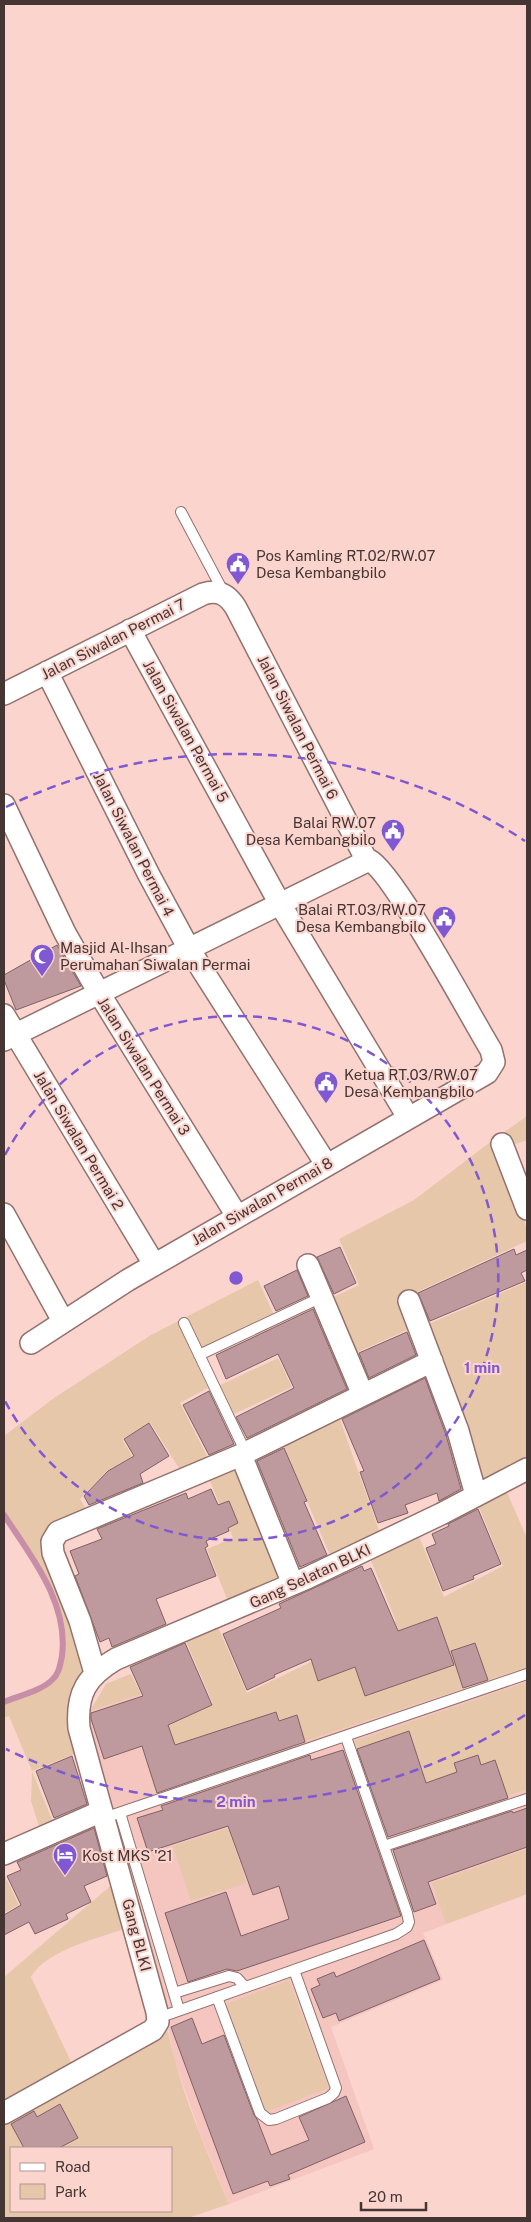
<svg xmlns="http://www.w3.org/2000/svg" width="531" height="2222" font-family="'Public Sans',sans-serif">
<style>
.built{fill:#f4c6bf}
.green{fill:#e7c7aa;fill-rule:evenodd}
.lines{fill:none;stroke-linecap:round;stroke-linejoin:round}
.stream{stroke:#c88ea8;stroke-width:6}
.building{fill:#be999e;stroke:#826065}
.lane-casing{stroke:#94716c;stroke-width:12}
.street-casing{stroke:#94716c;stroke-width:24}
.lane{stroke:#fff;stroke-width:10}
.street{stroke:#fff;stroke-width:21}
.ring{fill:none;stroke:#7f58d2;stroke-width:2.5;stroke-dasharray:9 6}
.labels{text-anchor:middle;dominant-baseline:central;stroke-width:4;stroke-linejoin:round;paint-order:stroke}
.poi-label{font-size:15px;fill:#453533;stroke:#fbd4ce;text-anchor:start}
.street-label{font-size:15px;fill:#453533;stroke:#fbd4ce}
.centre{fill:#7f58d2;stroke:#fbd4ce;stroke-width:2.5}
.ring-label{font-size:15px;text-anchor:middle;font-weight:bold;fill:#7f58d2;stroke:#fbd4ce;stroke-width:4;stroke-linejoin:round;paint-order:stroke}
</style>
<rect width="100%" height="100%" fill="#fbd4ce"/>
<!-- built -->
<path class="built" d="M527 1553V1894L423 1933 443 1980 331 2027 374 2149 229 2204 201 2136 174 2059 166 2015 85 1720 106 1684 131 1674 153 1719 179 1714 247 1693 433 1603Z"/>
<!-- green -->
<path class="green" d="M527 1116V1140L509 1146 503 1133Z
M493 1140 527 1229V1241L402 1299 412 1328 353 1354 329 1299 359 1285 339 1239 414 1200Z
M258 1280 274 1315 192 1353 208 1388 180 1403 210 1462 182 1473 150 1422 122 1439 132 1456 107 1471 80 1499 87 1511 52 1527 86 1668 74 1685 71 1696 77 1753 32 1771 54 1824 40 1830 31 1801 32 1771 9 1716 4 1718V1702L51 1681 59 1671 63 1641 56 1604 47 1583 4 1515V1436L54 1398 151 1335Z
M527 1282V1461L482 1483 426 1325Z
M278 1358 292 1387 234 1414 220 1385Z
M338 1414 381 1536 332 1560 282 1442Z
M238 1464 285 1582 229 1604 207 1549 233 1538 208 1476Z
M505 1488 527 1538V1667L155 1791 142 1748 160 1742 153 1719 179 1714 213 1704 185 1639 217 1625 247 1693 396 1621 369 1556 417 1532 444 1597 503 1566 477 1502Z
M131 1674 141 1694 90 1711 106 1684Z
M527 1682V1789L388 1836 355 1741Z
M228 1828 246 1883 191 1901 173 1846Z
M527 1849V1894L446 1924 432 1883Z
M4 1874 19 1905 4 1913Z
M115 1882 128 1928C101 1937 46 1950 31 1977L73 2066 4 2105V1977Z
M289 1980 329 2088 266 2112 226 2004Z
M168 2031C180 2091 205 2147 229 2204L188 2218H4V2123ZM11 2148H171V2211H11Z"/>
<g class="lines">
<!-- stream -->
<path class="stream" d="M4 1515C31 1556 69 1603 62 1656 60 1665 59 1674 52 1680 41 1691 18 1696 4 1702"/>
</g>
<!-- building -->
<path class="building" d="M57 945 81 986 16 1010 4 980V975Z
M340 1247 356 1283 334 1294 317 1257Z
M514 1249 516 1255 527 1250V1270L521 1273 525 1281 430 1321 418 1293Z
M297 1270 308 1296 276 1311 264 1286Z
M313 1309 347 1389 247 1438 236 1417 294 1388 278 1354 226 1379 216 1355Z
M407 1332 416 1355 369 1378 359 1353Z
M425 1378 446 1435 461 1489 439 1501 437 1493 405 1505 408 1513 378 1523 360 1472 364 1471 342 1419Z
M209 1391 234 1444 209 1455 183 1405Z
M149 1423 169 1456 140 1474 143 1483 89 1505 84 1496 108 1471 134 1456 124 1439Z
M284 1448 307 1501 304 1502 327 1555 300 1567 257 1461Z
M211 1489 218 1505 229 1501 238 1523 228 1528 229 1531 206 1541 208 1546 205 1548 216 1576 156 1599 166 1624 112 1647 109 1638 100 1642 75 1576 79 1574 70 1551 102 1539 97 1529 186 1493 188 1499Z
M478 1509 501 1564 473 1576 474 1579 443 1591 426 1548 436 1544 432 1534 449 1526 448 1524Z
M362 1566 364 1571 371 1568 398 1631 437 1617 454 1665 365 1696 355 1667 318 1681 311 1659 274 1675 275 1677 247 1690 223 1634 281 1608 279 1604Z
M185 1643 212 1705 168 1725 175 1745 276 1712 279 1721 297 1715 305 1742 157 1793 142 1746 104 1759 91 1719V1713L143 1696 130 1667Z
M475 1643 488 1680 463 1688 451 1651Z
M409 1731 426 1783 457 1772 454 1763 478 1755 481 1765 495 1760 508 1798 388 1837 357 1749Z
M343 1750 401 1916 237 1971 227 1969 188 1982 165 1913 226 1892 241 1936 289 1919 279 1886 253 1895 228 1826 148 1852 137 1818 163 1810 161 1806 310 1755 311 1760Z
M72 1756 87 1804 54 1818 36 1771Z
M527 1808V1847L428 1882 436 1904 414 1912 393 1850 512 1811 513 1813Z
M94 1828 107 1876 84 1886 91 1902 66 1914 68 1919 35 1934 29 1922 4 1935V1915L21 1905 7 1876 21 1870 17 1862Z
M424 1940 440 1979 339 2021 336 2013 323 2018 311 1989 320 1985 317 1979 334 1972 336 1977Z
M192 2018 202 2044 224 2035 254 2115 257 2119 271 2155 309 2140 299 2117 346 2096 365 2142 288 2175 290 2179 270 2186 268 2181 233 2194 171 2027Z
M60 2104 78 2138 59 2148H24L11 2124 34 2111 37 2117Z"/>
<g class="lines">
<defs>
<path id="lane" d="M181 512 224 593
M184 1323 246 1453
M199 1355 322 1297
M120 1813 179 2010
M104 1818 527 1674
M384 1846 527 1799
M174 1993 229 1976 237 1978 245 1987
M217 1997 260 2113 269 2120 276 2119 328 2098 334 2093 336 2088 294 1970
M158 2018 396 1934 407 1927 409 1922 407 1913 346 1737"/>
<path id="street" d="M130 630 280 904 408 1117
M47 672 149 875 189 949 326 1164
M4 694 203 594C219 589 228 595 236 608L367 861 369 860C393 871 472 1019 491 1050L494 1062 487 1073 128 1280 31 1343
M4 805 65 933 99 993 237 1216
M4 1015 154 1264
M4 1040 367 861
M502 1144 527 1209
M4 1214 63 1321
M308 1265 363 1395
M409 1301 458 1431 476 1495
M241 1455 293 1584
M95 1673 80 1621 53 1553 52 1542 58 1532 241 1455 432 1361
M4 1854 102 1811
M4 2113 153 2030 158 2022 157 2012 79 1728C76 1693 87 1676 116 1659L307 1578 441 1514 527 1469"/>
</defs>
<!-- lane casing -->
<use href="#lane" class="lane-casing"/>
<!-- street casing -->
<use href="#street" class="street-casing"/>
<!-- lane -->
<use href="#lane" class="lane"/>
<!-- street -->
<use href="#street" class="street"/>
</g>
<!-- distance rings -->
<g class="ring">
<path d="M5 1155A262 262 0 1 1 5 1401"/>
<path d="M525 1715A524 524 0 0 1 6 1749M6 807A524 524 0 0 1 525 841"/>
</g>
<!-- icons -->
<defs>
<symbol id="civic-pin" viewBox="-11 -11 22 30"><path d="M0 17L-7.5 6A9.5 9.5 0 1 1 7.5 6Z" fill="#7f58d2" stroke="#fbd4ce"/><path d="M-.6-6.5H3V-4.5H.6V-3L4-1V1h2V6H-6V1h2V-1L-.6-3ZM-1.2 2.5V6h2.4V2.5Z" fill="#fff"/></symbol>
<symbol id="mosque-pin" viewBox="-11 -11 22 30"><path d="M0 17L-7.5 6A9.5 9.5 0 1 1 7.5 6Z" fill="#7f58d2" stroke="#fbd4ce"/><path d="M3.5-4.9A6 6 0 1 0 3.5 4.9A5 5 0 1 1 3.5-4.9Z" fill="#fff"/></symbol>
<symbol id="hotel-pin" viewBox="-11 -11 22 30"><path d="M0 17L-7.5 6A9.5 9.5 0 1 1 7.5 6Z" fill="#7f58d2" stroke="#fbd4ce"/><path d="M-6-4.5h1.5V1H6V5H4.5V3h-9V5H-6ZM-4 0a1.8 1.8 0 1 1 3.6 0ZM.5 0V-2.5h3Q6-2.5 6 0Z" fill="#fff"/></symbol>
</defs>
<g fill-rule="evenodd">
<use href="#civic-pin" x="224" y="550" width="28" height="38"/>
<use href="#civic-pin" x="379" y="817" width="28" height="38"/>
<use href="#civic-pin" x="430" y="904" width="28" height="38"/>
<use href="#mosque-pin" x="28" y="942" width="28" height="38"/>
<use href="#civic-pin" x="312" y="1069" width="28" height="38"/>
<use href="#hotel-pin" x="51" y="1841" width="28" height="38"/>
</g>
<g class="labels">
<!-- poi labels -->
<g class="poi-label">
<text x="256" y="555">Pos Kamling RT.02/RW.07<tspan x="256" dy="17">Desa Kembangbilo</tspan></text>
<text x="376" y="822" text-anchor="end">Balai RW.07<tspan x="376" dy="17">Desa Kembangbilo</tspan></text>
<text x="426" y="909" text-anchor="end">Balai RT.03/RW.07<tspan x="426" dy="17">Desa Kembangbilo</tspan></text>
<text x="60" y="947">Masjid Al-Ihsan<tspan x="60" dy="17">Perumahan Siwalan Permai</tspan></text>
<text x="344" y="1074">Ketua RT.03/RW.07<tspan x="344" dy="17">Desa Kembangbilo</tspan></text>
<text x="82" y="1855">Kost MKS '21</text>
</g>
<!-- street labels -->
<g class="street-label">
<text transform="translate(113 639) rotate(-27)">Jalan Siwalan Permai 7</text>
<text transform="translate(298 727) rotate(63)">Jalan Siwalan Permai 6</text>
<text transform="translate(186 731) rotate(61)">Jalan Siwalan Permai 5</text>
<text transform="translate(134 844) rotate(63)">Jalan Siwalan Permai 4</text>
<text transform="translate(144 1066) rotate(58)">Jalan Siwalan Permai 3</text>
<text transform="translate(79 1140) rotate(59)">Jalan Siwalan Permai 2</text>
<text transform="translate(262 1201) rotate(-30)">Jalan Siwalan Permai 8</text>
<text transform="translate(310 1576) rotate(-25)">Gang Selatan BLKI</text>
<text transform="translate(137 1935) rotate(75)">Gang BLKI</text>
</g>
</g>
<circle cx="236" cy="1278" r="8" class="centre"/>
<g class="ring-label">
<text x="482" y="1373">1 min</text>
<text x="236" y="1807">2 min</text>
</g>
<!-- border -->
<rect width="531" height="2222" fill="none" stroke="#453533" stroke-width="10"/>
<!-- legend -->
<rect x="10" y="2147" width="162" height="65" fill="#fbd4ce" stroke="#b29490"/>
<rect x="20" y="2163" width="25" height="8" fill="#ffffff" stroke="#b29490"/>
<text x="55" y="2172" font-size="15" fill="#453533">Road</text>
<rect x="20" y="2184" width="25" height="15" fill="#e7c7aa" stroke="#b29490"/>
<text x="55" y="2197" font-size="15" fill="#453533">Park</text>
<!-- scale -->
<path d="M361 2202v8h65v-8" fill="none" stroke="#453533" stroke-width="2.5"/>
<text x="368" y="2202" font-size="15" fill="#453533" stroke="#fbd4ce" stroke-width="4" paint-order="stroke">20 m</text>
</svg>
